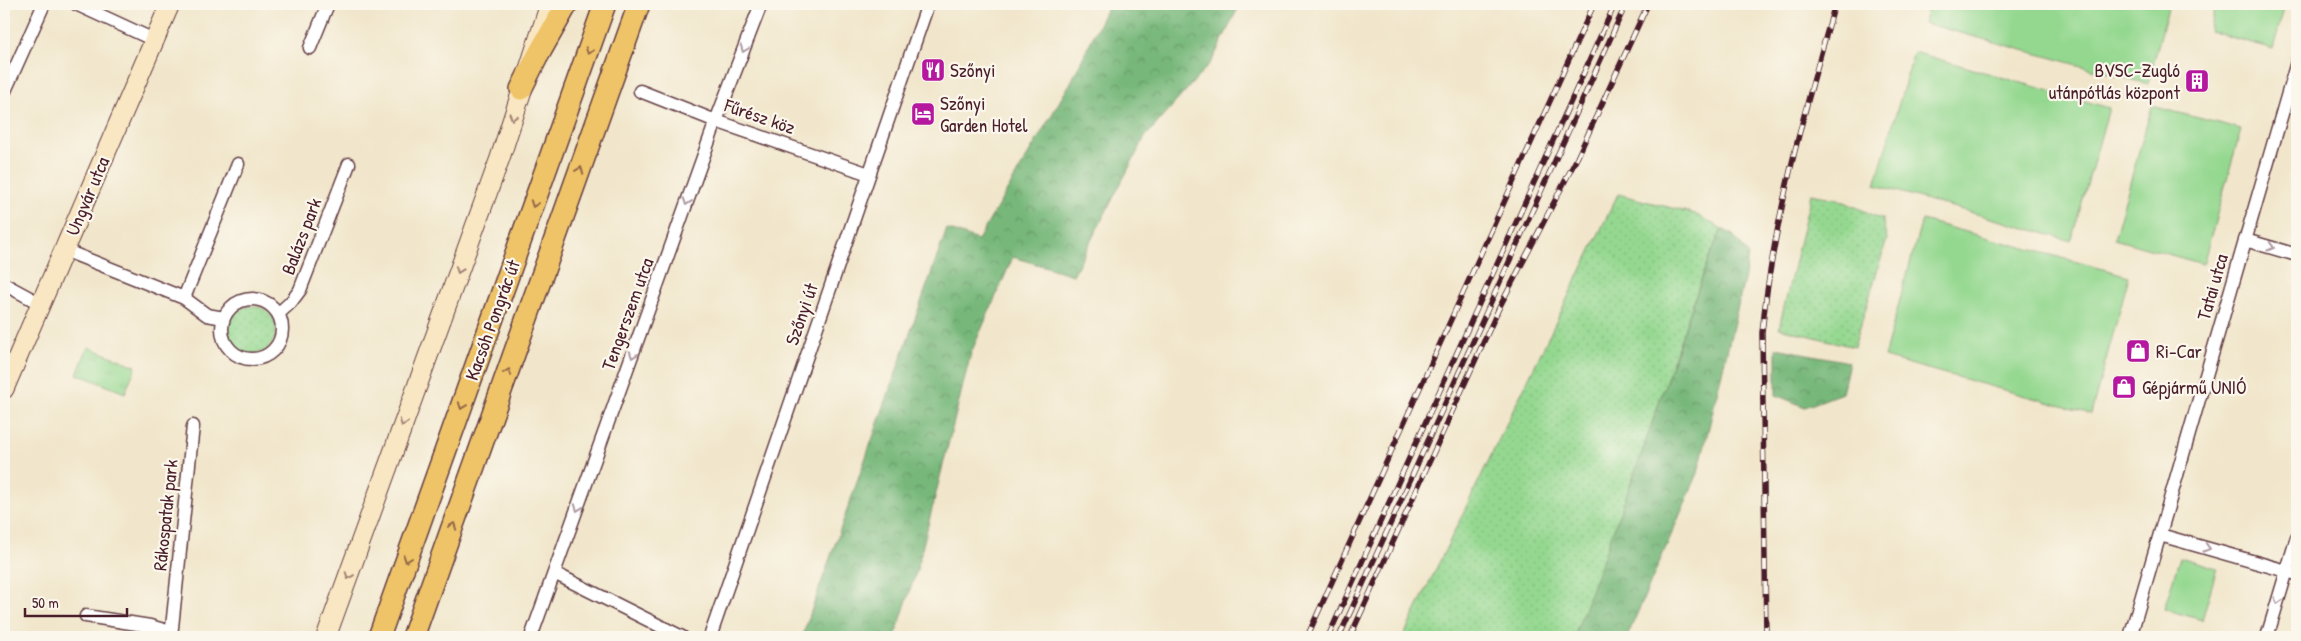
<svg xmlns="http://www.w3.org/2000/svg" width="2301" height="641" font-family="'Patrick Hand',sans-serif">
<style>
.grass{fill:url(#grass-dots);stroke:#6f7c5e}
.forest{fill:url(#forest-crowns);stroke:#606c52}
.park{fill:url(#park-tufts);stroke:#6f7c5e}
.pitch{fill:#94d890;stroke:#6f7c5e}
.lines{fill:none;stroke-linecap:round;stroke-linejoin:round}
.street-casing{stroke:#633d43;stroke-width:15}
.secondary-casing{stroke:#633d43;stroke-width:21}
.primary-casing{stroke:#633d43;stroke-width:24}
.street{stroke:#fff;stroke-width:12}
.secondary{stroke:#f9e7c3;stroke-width:19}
.primary{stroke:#efc469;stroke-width:21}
.rail-casing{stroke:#4a1f2b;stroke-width:5.5}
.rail{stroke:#fbf7ec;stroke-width:4;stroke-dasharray:11;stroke-linecap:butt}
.oneway{stroke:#ae9aa0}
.oneway2{stroke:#946947}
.oneway3{stroke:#a28377}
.labels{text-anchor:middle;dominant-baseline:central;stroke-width:4.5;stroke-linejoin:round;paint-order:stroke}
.poi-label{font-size:19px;fill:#4a1f2b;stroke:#fbf7ec;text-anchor:start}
.street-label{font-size:19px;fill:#4a1f2b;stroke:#fbf7ec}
</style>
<defs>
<pattern id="grass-dots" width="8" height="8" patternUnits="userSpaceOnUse" patternTransform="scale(1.25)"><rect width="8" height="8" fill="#94d890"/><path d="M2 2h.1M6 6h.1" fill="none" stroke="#81b97c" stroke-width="1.8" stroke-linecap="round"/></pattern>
<pattern id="forest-crowns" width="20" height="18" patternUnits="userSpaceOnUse" patternTransform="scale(1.25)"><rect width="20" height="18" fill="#77b87a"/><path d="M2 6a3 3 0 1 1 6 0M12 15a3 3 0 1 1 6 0" fill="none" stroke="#649564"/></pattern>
<pattern id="park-tufts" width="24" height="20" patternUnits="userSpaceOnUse" patternTransform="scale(1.25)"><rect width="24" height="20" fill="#94d890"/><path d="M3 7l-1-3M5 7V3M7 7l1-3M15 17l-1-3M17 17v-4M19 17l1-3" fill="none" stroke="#81b97c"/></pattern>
</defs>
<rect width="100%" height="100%" fill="#fbf7ec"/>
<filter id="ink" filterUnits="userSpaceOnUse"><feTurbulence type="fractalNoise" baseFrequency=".02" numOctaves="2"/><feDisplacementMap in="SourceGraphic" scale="10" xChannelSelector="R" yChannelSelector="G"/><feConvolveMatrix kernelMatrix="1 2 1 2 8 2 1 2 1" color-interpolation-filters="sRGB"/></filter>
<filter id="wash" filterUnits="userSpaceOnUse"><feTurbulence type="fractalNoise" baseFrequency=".0096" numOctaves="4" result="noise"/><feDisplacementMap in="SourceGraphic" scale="20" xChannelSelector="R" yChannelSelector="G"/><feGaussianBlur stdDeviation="1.12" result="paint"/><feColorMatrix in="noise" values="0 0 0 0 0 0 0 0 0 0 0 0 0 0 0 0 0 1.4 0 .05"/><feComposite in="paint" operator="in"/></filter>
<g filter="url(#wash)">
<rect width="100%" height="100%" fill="#f1e6cb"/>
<!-- grass -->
<path class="grass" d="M1618 194 1695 214 1722 229 1708 260 1639 461 1576 633 1574 637H1403Z
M1811 194 1838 199 1882 219 1887 239 1854 347 1779 328Z
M228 330a24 24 0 1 1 48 0a24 24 0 1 1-48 0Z"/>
<!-- forest -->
<path class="forest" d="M1109 4H1240L1212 61 1145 137 1073 275 1013 257 971 353 917 569 895 637H802L947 229 978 240 1071 82Z
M1722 229 1733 235 1748 254 1745 276 1698 473 1627 637H1574L1639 461 1708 260Z
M1776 348 1849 362 1842 393 1805 407 1776 395Z"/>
<!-- park -->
<path class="park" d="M88 347 136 366 125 393 77 374Z"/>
<!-- pitch -->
<path class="pitch" d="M1929 4H2169L2148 84 1924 23Z
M2216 4H2285L2273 49 2209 31Z
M1914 52 2109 108 2071 241 1875 185Z
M2152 106 2241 129 2203 264 2114 239Z
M1922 220 2129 276 2091 414 1884 357Z
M2180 557 2217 568 2202 620 2164 609Z"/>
</g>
<g filter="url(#ink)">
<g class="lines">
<defs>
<path id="street" d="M76 4 154 40
M310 48 328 4
M640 91 716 121 869 174
M4 93 44 4
M2245 240 2297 255
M64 250 184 298 207 315 224 318
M4 284 41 304
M184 298 238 164
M222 329a30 30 0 1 1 60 0a30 30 0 1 1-60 0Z
M278 314 291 302 300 290 349 164
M2160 535 2297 574
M554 573 682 637
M86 616 150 626 171 632
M171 637 193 426
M531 637 716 121 761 4
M710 637 928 4
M2130 637 2297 62
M2267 637 2297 537"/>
<path id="secondary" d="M4 389 170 4
M326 637 500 158 550 4"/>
<path id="primary" d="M521 89 537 57 567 4
M379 637 605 4
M413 637 639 4"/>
</defs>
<!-- street casing -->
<use href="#street" class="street-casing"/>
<!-- secondary casing -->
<use href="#secondary" class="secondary-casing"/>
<!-- primary casing -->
<use href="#primary" class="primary-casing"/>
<!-- street -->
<use href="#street" class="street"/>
<!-- secondary -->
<use href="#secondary" class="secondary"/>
<!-- primary -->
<use href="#primary" class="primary"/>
<defs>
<path id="rail" d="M1307 637 1594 4
M1328 637 1615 4
M1339 637 1626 4
M1350 637 1499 308 1577 158 1648 4
M1766 637 1762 333C1773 221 1804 112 1835 4"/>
</defs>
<!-- rail casing -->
<use href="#rail" class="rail-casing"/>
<!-- rail -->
<use href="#rail" class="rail"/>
</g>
<!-- one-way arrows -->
<defs><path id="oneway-chevron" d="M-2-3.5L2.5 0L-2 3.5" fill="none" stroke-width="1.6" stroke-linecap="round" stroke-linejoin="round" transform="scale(1.25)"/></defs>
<g class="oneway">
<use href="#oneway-chevron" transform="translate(744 49) rotate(111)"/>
<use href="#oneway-chevron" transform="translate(687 202) rotate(110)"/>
<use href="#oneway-chevron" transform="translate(2271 247) rotate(16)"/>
<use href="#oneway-chevron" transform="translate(633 355) rotate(110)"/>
<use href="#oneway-chevron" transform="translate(578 508) rotate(110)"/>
<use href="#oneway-chevron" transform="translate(2207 548) rotate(16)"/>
<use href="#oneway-chevron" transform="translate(2278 601) rotate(107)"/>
</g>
<g class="oneway2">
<use href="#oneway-chevron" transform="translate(589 51) rotate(110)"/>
<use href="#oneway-chevron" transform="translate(580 170) rotate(-70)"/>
<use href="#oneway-chevron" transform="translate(534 204) rotate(110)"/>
<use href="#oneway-chevron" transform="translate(508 372) rotate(-70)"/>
<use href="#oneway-chevron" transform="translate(462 406) rotate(110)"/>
<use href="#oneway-chevron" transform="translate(453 526) rotate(-70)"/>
<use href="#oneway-chevron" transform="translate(407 559) rotate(110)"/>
</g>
<g class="oneway3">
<use href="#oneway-chevron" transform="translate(513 117) rotate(107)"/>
<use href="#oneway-chevron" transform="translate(459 270) rotate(110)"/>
<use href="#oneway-chevron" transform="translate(403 423) rotate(110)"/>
<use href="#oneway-chevron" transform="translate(349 576) rotate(109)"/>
</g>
</g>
<!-- icons -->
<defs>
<symbol id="restaurant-square" viewBox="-11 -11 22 22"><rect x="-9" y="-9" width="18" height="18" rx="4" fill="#b5179e" stroke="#fbf7ec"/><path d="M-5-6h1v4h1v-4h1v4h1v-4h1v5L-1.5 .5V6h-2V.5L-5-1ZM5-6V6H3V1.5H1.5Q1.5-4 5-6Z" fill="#fff"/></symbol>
<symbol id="building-square" viewBox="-11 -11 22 22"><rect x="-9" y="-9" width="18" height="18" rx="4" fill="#b5179e" stroke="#fbf7ec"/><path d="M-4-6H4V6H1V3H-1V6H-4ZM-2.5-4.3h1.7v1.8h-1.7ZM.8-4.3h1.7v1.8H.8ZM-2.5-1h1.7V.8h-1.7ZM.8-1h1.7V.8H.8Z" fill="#fff"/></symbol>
<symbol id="hotel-square" viewBox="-11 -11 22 22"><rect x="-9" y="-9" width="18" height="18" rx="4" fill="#b5179e" stroke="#fbf7ec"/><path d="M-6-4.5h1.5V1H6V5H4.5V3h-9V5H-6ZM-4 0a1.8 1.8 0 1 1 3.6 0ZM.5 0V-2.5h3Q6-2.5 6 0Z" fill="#fff"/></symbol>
<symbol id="shop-square" viewBox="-11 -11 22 22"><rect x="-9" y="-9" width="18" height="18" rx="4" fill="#b5179e" stroke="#fbf7ec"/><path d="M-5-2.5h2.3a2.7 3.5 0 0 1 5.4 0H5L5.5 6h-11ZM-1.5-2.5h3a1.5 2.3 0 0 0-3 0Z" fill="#fff"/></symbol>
</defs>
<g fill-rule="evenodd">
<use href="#restaurant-square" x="919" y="56" width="28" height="28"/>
<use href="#building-square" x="2183" y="67" width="28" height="28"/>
<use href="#hotel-square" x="909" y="100" width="28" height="28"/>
<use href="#shop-square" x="2124" y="337" width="28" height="28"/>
<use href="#shop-square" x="2110" y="373" width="28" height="28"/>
</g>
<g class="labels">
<!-- poi labels -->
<g class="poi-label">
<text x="950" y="70">Szőnyi</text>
<text x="2180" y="70" text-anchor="end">BVSC-Zugló<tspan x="2180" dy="22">utánpótlás központ</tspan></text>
<text x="940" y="103">Szőnyi<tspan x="940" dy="22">Garden Hotel</tspan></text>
<text x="2156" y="351">Ri-Car</text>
<text x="2142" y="387">Gépjármű UNIÓ</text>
</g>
<!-- street labels -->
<g class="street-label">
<text transform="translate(760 116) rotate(19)">Fűrész köz</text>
<text transform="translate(87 196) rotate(-67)">Ungvár utca</text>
<text transform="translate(301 236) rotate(-69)">Balázs park</text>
<text transform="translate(2212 287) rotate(-74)">Tatai utca</text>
<text transform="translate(627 314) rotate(-70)">Tengerszem utca</text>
<text transform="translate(801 314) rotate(-71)">Szőnyi út</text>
<text transform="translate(492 320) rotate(-70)">Kacsóh Pongrác út</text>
<text transform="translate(165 515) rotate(-84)">Rákospatak park</text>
</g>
</g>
<!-- margin -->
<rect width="2301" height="641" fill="none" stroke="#fbf7ec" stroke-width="20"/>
<!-- scale -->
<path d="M25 608v8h102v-8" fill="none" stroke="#4a1f2b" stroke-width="2.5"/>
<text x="32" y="608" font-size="15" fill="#4a1f2b" stroke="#fbf7ec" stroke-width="4" paint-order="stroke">50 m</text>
</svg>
